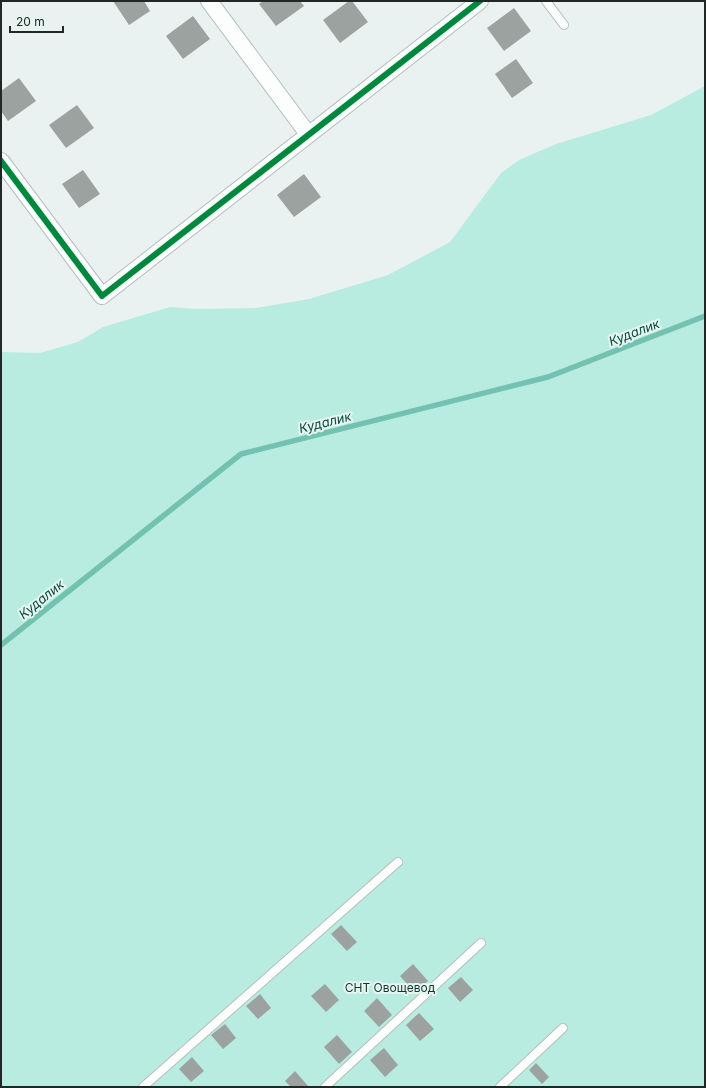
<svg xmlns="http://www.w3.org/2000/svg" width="706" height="1088" font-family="Inter,sans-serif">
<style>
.green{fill:#b9ece0}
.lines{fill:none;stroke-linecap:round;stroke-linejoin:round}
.stream{stroke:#73c1b1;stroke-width:5.5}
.building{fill:#9ba2a0}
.service-casing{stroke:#b5bdbb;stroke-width:10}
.minor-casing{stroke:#b5bdbb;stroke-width:18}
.service{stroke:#fcfdfd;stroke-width:8}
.minor{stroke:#fcfdfd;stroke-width:16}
.cycleway-casing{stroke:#e5f6f1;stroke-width:8}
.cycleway{stroke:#00873e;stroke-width:6}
.labels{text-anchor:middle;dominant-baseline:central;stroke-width:4;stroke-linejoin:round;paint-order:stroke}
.park-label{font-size:12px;fill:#1a322c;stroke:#e5f6f1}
.water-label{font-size:13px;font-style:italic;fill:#0d4b40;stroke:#e5f6f1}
</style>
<rect width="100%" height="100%" fill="#e9f2f0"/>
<!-- green -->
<path class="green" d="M705 86V1087H1V352L40 353 78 342 103 327 170 307 196 309 256 308 309 299 388 275 450 242 501 173 519 160 556 144 651 115Z"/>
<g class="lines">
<!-- stream -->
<path class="stream" d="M1 645 241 454 548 377 705 316"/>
</g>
<!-- building -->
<path class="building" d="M113 1H144L150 11 129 25Z
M263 1H300L304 6 276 26 259 4Z
M349 1H352L368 22 340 43 323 20Z
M514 8 531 31 504 51 487 28Z
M193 16 210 39 183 59 166 36Z
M516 59 533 83 512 98 495 74Z
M19 78 36 101 8 121 1 111V91Z
M77 105 94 128 66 148 49 125Z
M83 170 100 194 79 208 62 184Z
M304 174 321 197 294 217 277 195Z
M341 925 357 942 347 951 331 934Z
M413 964 428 981 415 993 400 976Z
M461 977 473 990 460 1002 448 988Z
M325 984 339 1000 326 1012 311 996Z
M260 994 271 1008 258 1019 246 1006Z
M377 998 392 1015 379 1027 364 1011Z
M419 1013 434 1029 420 1041 406 1025Z
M225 1024 236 1038 223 1049 211 1035Z
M337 1035 352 1052 339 1064 324 1047Z
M384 1048 398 1065 385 1077 370 1060Z
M192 1057 204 1071 191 1082 179 1069Z
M536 1063 549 1077 542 1084 529 1070Z
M295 1071 309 1087H291L285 1081Z"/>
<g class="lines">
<defs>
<path id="service" d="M546 1 564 25
M143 1087 398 862
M325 1087 481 943
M500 1087 563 1028"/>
<path id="minor" d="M209 1 308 134
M1 161 102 296 480 1"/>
</defs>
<!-- service casing -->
<use href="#service" class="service-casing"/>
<!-- minor casing -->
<use href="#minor" class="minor-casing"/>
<!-- service -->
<use href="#service" class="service"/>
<!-- minor -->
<use href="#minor" class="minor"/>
<defs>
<path id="cycleway" d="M1 161 102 296 480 1"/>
</defs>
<!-- cycleway casing -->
<use href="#cycleway" class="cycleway-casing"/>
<!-- cycleway -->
<use href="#cycleway" class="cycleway"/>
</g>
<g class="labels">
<!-- park labels -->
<g class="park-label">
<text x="390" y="987">СНТ Овощевод</text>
</g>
<!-- water labels -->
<g class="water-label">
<text transform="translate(634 332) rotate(-21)">Кудалик</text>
<text transform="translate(325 422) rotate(-14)">Кудалик</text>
<text transform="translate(41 599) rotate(-39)">Кудалик</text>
</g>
</g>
<!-- border -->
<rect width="706" height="1088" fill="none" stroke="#212725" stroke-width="4"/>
<!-- scale -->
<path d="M10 26v6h53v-6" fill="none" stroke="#212725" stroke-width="2"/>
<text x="16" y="26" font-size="12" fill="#212725" stroke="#e5f6f1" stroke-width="3" paint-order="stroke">20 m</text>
</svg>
